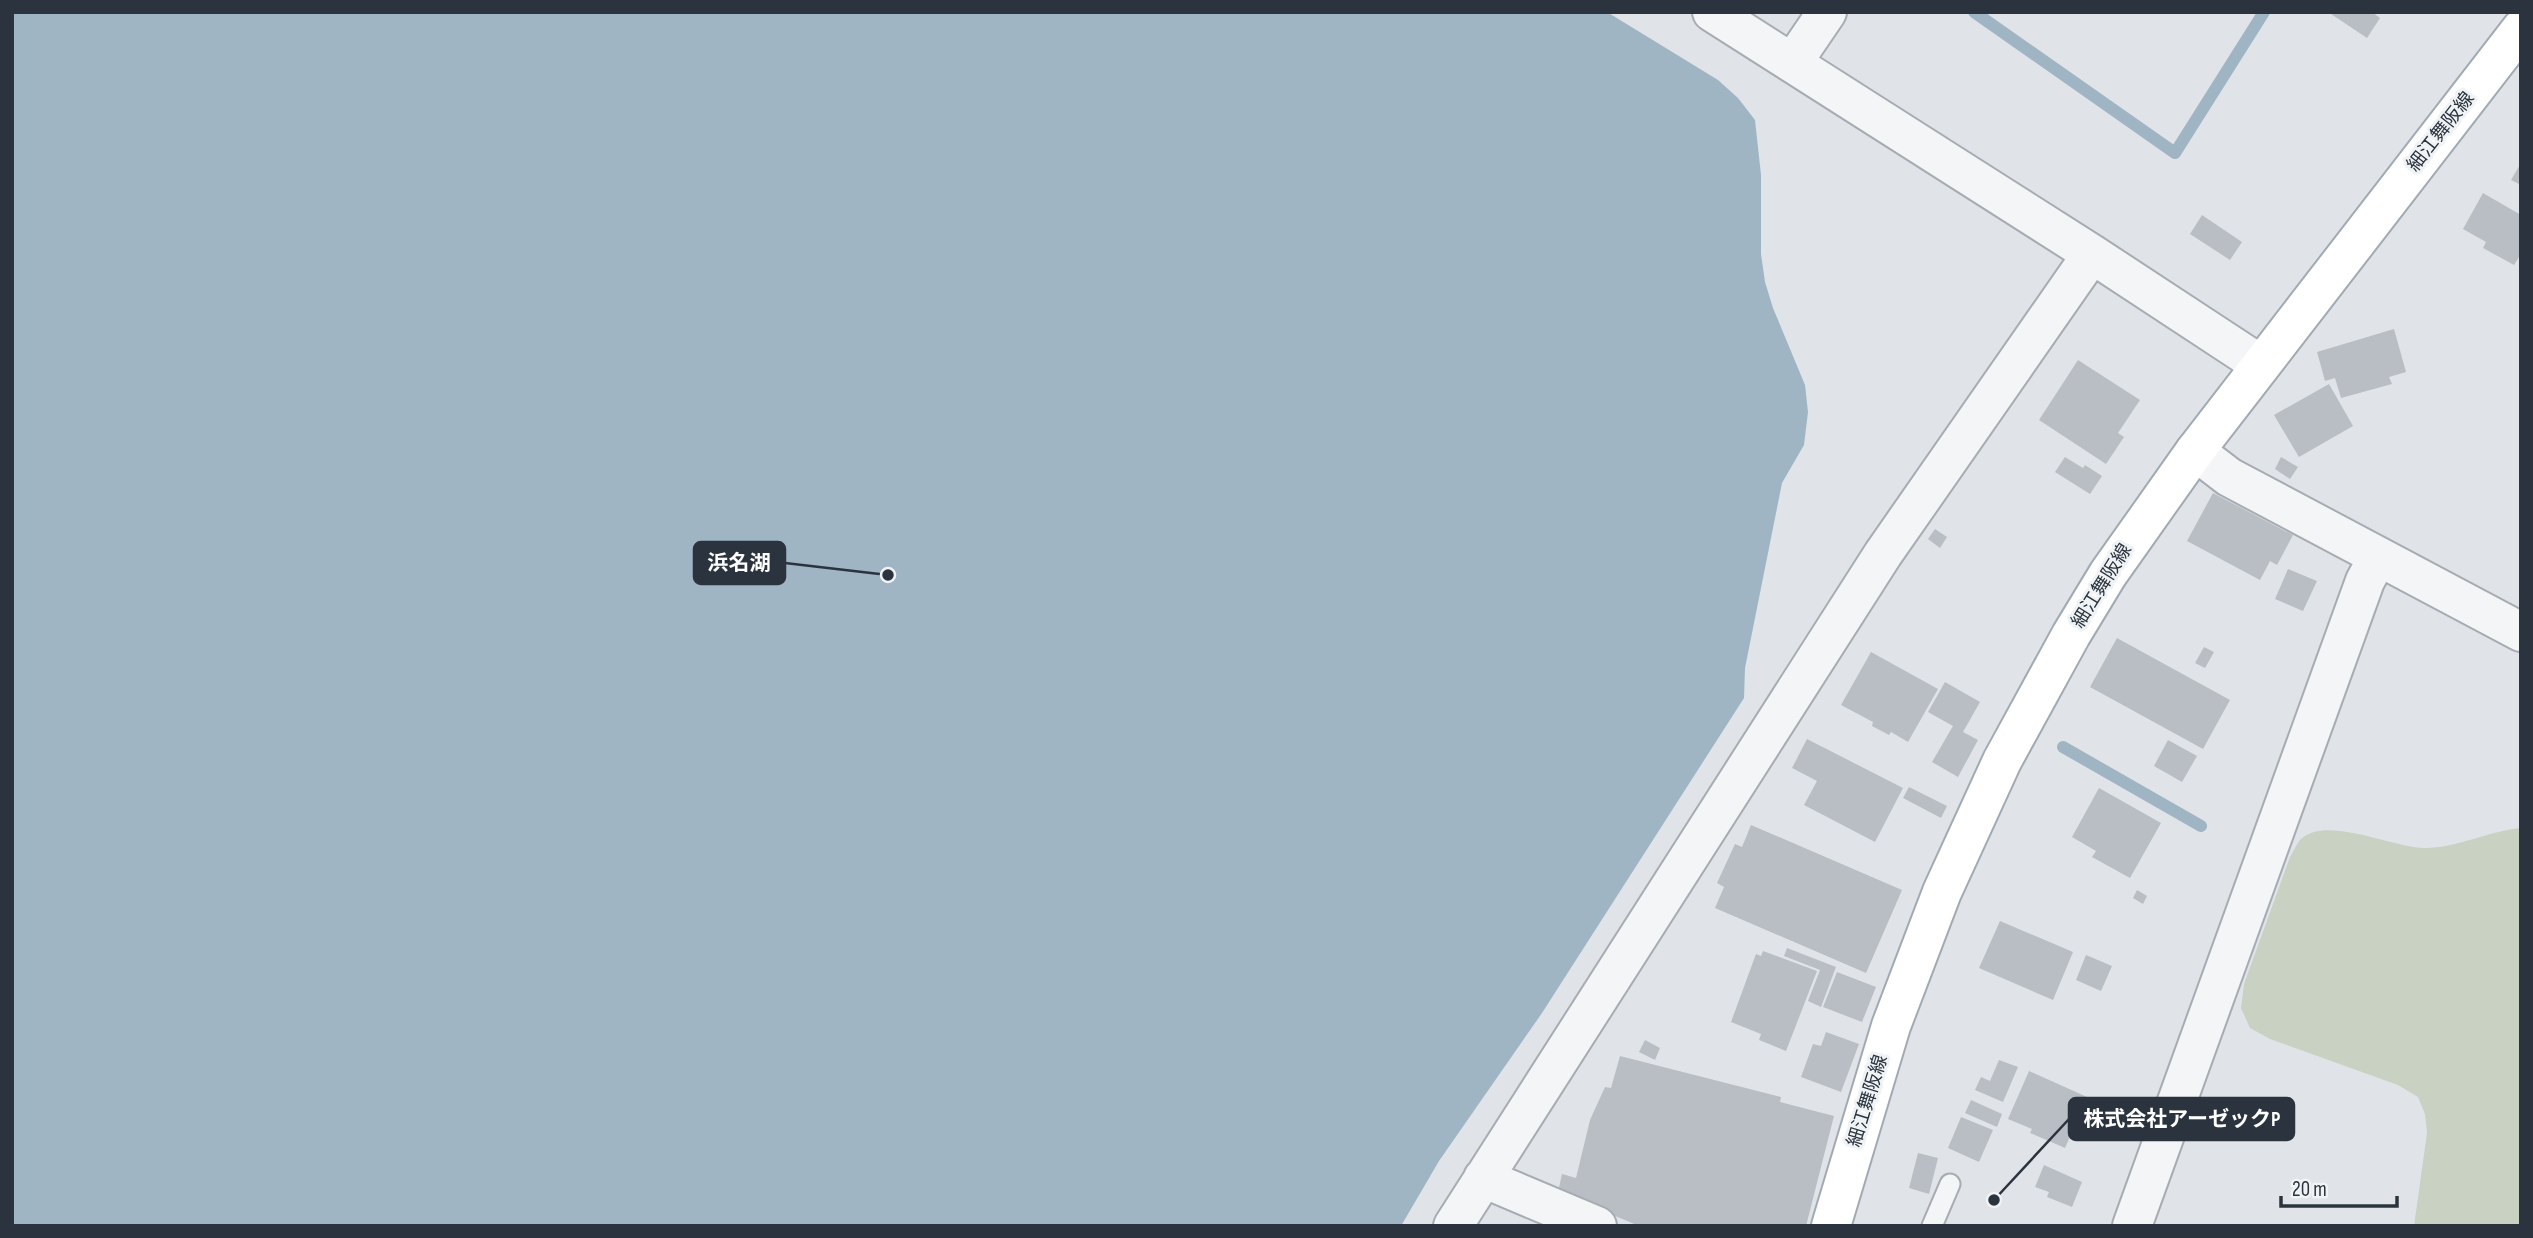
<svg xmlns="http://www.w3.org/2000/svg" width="2533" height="1238" font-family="'Sofia Sans Condensed','Noto Sans JP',sans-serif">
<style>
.green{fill:#c8d1c2}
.water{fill:#9fb5c4}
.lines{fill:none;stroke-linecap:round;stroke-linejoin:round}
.stream{stroke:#9fb5c4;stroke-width:12}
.building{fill:#b8bec4}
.lane-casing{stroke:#a6acb2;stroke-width:23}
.street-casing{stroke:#a6acb2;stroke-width:42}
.primary-casing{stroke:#a1aab2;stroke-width:42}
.lane{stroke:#f3f5f7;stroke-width:19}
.street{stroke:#f3f5f7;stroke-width:38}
.primary{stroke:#fff;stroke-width:38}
.labels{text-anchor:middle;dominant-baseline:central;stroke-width:6;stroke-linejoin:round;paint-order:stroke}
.street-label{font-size:19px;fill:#2b343e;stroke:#f0f3f5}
.leader{fill:none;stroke:#2b343e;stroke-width:2.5}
.callout-dot{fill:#2b343e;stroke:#f0f3f5;stroke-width:2.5}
.callout{fill:#2b343e;stroke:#2b343e;stroke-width:2.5}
.callout-label{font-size:21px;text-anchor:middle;font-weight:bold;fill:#fff}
</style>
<rect width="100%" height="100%" fill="#e0e4e8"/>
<!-- green -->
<path class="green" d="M2521 828V1226H2414L2427 1133 2425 1114 2418 1097 2398 1085 2270 1039 2250 1028 2241 1008 2244 984 2290 857C2294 851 2297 842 2302 838 2329 816 2392 848 2425 848 2457 848 2488 831 2521 828Z"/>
<!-- water -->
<path class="water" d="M12 12H1607L1718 80 1738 98 1755 120 1761 175V254L1765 282 1773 308 1805 385 1808 412 1804 445 1782 483 1745 668 1744 698 1542 1013 1439 1161 1401 1226H12Z"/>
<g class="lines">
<!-- stream -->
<path class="stream" d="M1974 12 2175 153 2264 12
M2063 747 2201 826"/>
</g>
<!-- building -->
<path class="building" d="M2328 12H2372L2380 18 2367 38Z
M2521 163V185L2511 180Z
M2483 193 2521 215V254L2514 265 2483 248 2486 242 2463 229Z
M2202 215 2242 242 2230 260 2190 234Z
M2394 329 2406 372 2389 377 2392 384 2341 398 2335 378 2325 381 2317 352Z
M2078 360 2140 400 2118 433 2124 437 2106 464 2039 420Z
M2329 384 2353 426 2299 457 2274 415Z
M2065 457 2083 468 2085 465 2102 476 2090 494 2055 472Z
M2281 457 2298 467 2290 479 2275 469Z
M2213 493 2293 535 2277 565 2270 561 2260 580 2187 541Z
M1935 529 1947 537 1940 548 1928 539Z
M2288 569 2317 581 2303 611 2275 599Z
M2117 638 2230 700 2203 749 2090 687Z
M2204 647 2214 652 2205 668 2195 663Z
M1871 652 1938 689 1908 742 1891 732 1889 735 1872 726 1873 722 1841 705Z
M1945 682 1980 702 1963 732 1978 740 1958 777 1932 762 1953 726 1928 712Z
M1807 739 1903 788 1875 842 1804 805 1817 781 1792 768Z
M2168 740 2197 756 2182 782 2154 766Z
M1909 787 1947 806 1941 818 1903 798Z
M2099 788 2161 823 2130 878 2092 857 2096 851 2072 837Z
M1751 825 1902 890 1866 973 1715 908 1724 887 1717 883 1735 844 1742 847Z
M2137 890 2147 896 2143 904 2133 898Z
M2000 921 2073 952 2053 1000 1979 968Z
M1787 948 1836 967 1821 1007 1808 1001 1820 970 1784 956Z
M1763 951 1817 971 1786 1051 1759 1040 1761 1034 1731 1022 1756 954 1761 956Z
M2086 955 2112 966 2101 991 2076 980Z
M1837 972 1876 987 1862 1022 1823 1007Z
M1826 1032 1859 1044 1841 1092 1801 1077 1813 1044 1821 1046Z
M1645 1040 1660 1048 1655 1060 1639 1052Z
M1620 1056 1781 1097 1780 1102 1834 1116 1806 1226H1639L1558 1192 1562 1174 1576 1178 1590 1120 1605 1087 1611 1088Z
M1999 1060 2018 1067 2003 1102 1975 1090 1981 1077 1990 1081Z
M2029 1071 2087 1097 2065 1148 2030 1133 2032 1129 2008 1119Z
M1971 1100 2002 1114 1997 1127 1965 1113Z
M1961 1117 1993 1130 1979 1162 1948 1148Z
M1918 1153 1938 1158 1929 1194 1909 1188Z
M2044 1165 2082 1182 2072 1207 2047 1197 2049 1192 2035 1187Z"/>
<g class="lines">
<defs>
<path id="lane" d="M1932 1226 1950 1184"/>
<path id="street" d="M1712 12 2092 254 2261 365
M1793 62 1827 12
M2195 451 2229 477 2521 632
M1483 1178 1597 1226
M1453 1226 1883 554 2092 254
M2132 1226 2365 581 2378 557"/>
<path id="primary" d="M1831 1226 1891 1026 1942 892 2002 761 2071 635 2108 574 2195 451 2521 29"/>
</defs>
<!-- lane casing -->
<use href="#lane" class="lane-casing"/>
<!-- street casing -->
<use href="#street" class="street-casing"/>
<!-- primary casing -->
<use href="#primary" class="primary-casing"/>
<!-- lane -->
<use href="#lane" class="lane"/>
<!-- street -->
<use href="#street" class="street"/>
<!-- primary -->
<use href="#primary" class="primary"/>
</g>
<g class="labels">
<!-- street labels -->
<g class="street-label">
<text transform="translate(2441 132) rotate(-52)">細江舞阪線</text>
<text transform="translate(2102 586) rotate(-58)">細江舞阪線</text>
<text transform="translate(1868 1101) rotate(-73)">細江舞阪線</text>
</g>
</g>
<!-- callouts -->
<path class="leader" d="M888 575L785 563M1994 1200L2069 1119"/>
<g class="callout-dot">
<circle cx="888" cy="575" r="7"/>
<circle cx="1994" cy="1200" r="7"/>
</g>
<g class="callout">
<rect x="694" y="542" width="91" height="42" rx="7"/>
<rect x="2069" y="1098" width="225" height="42" rx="7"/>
</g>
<g class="callout-label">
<text x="739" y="570">浜名湖</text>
<text x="2182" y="1126">株式会社アーゼックP</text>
</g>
<!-- border -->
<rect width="2533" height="1238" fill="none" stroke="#2b343e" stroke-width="28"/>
<!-- scale -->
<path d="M2281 1196v10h116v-10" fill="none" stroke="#2b343e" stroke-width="3.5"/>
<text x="2292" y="1196" font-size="21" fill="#2b343e" stroke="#f0f3f5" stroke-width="5" paint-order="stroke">20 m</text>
</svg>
